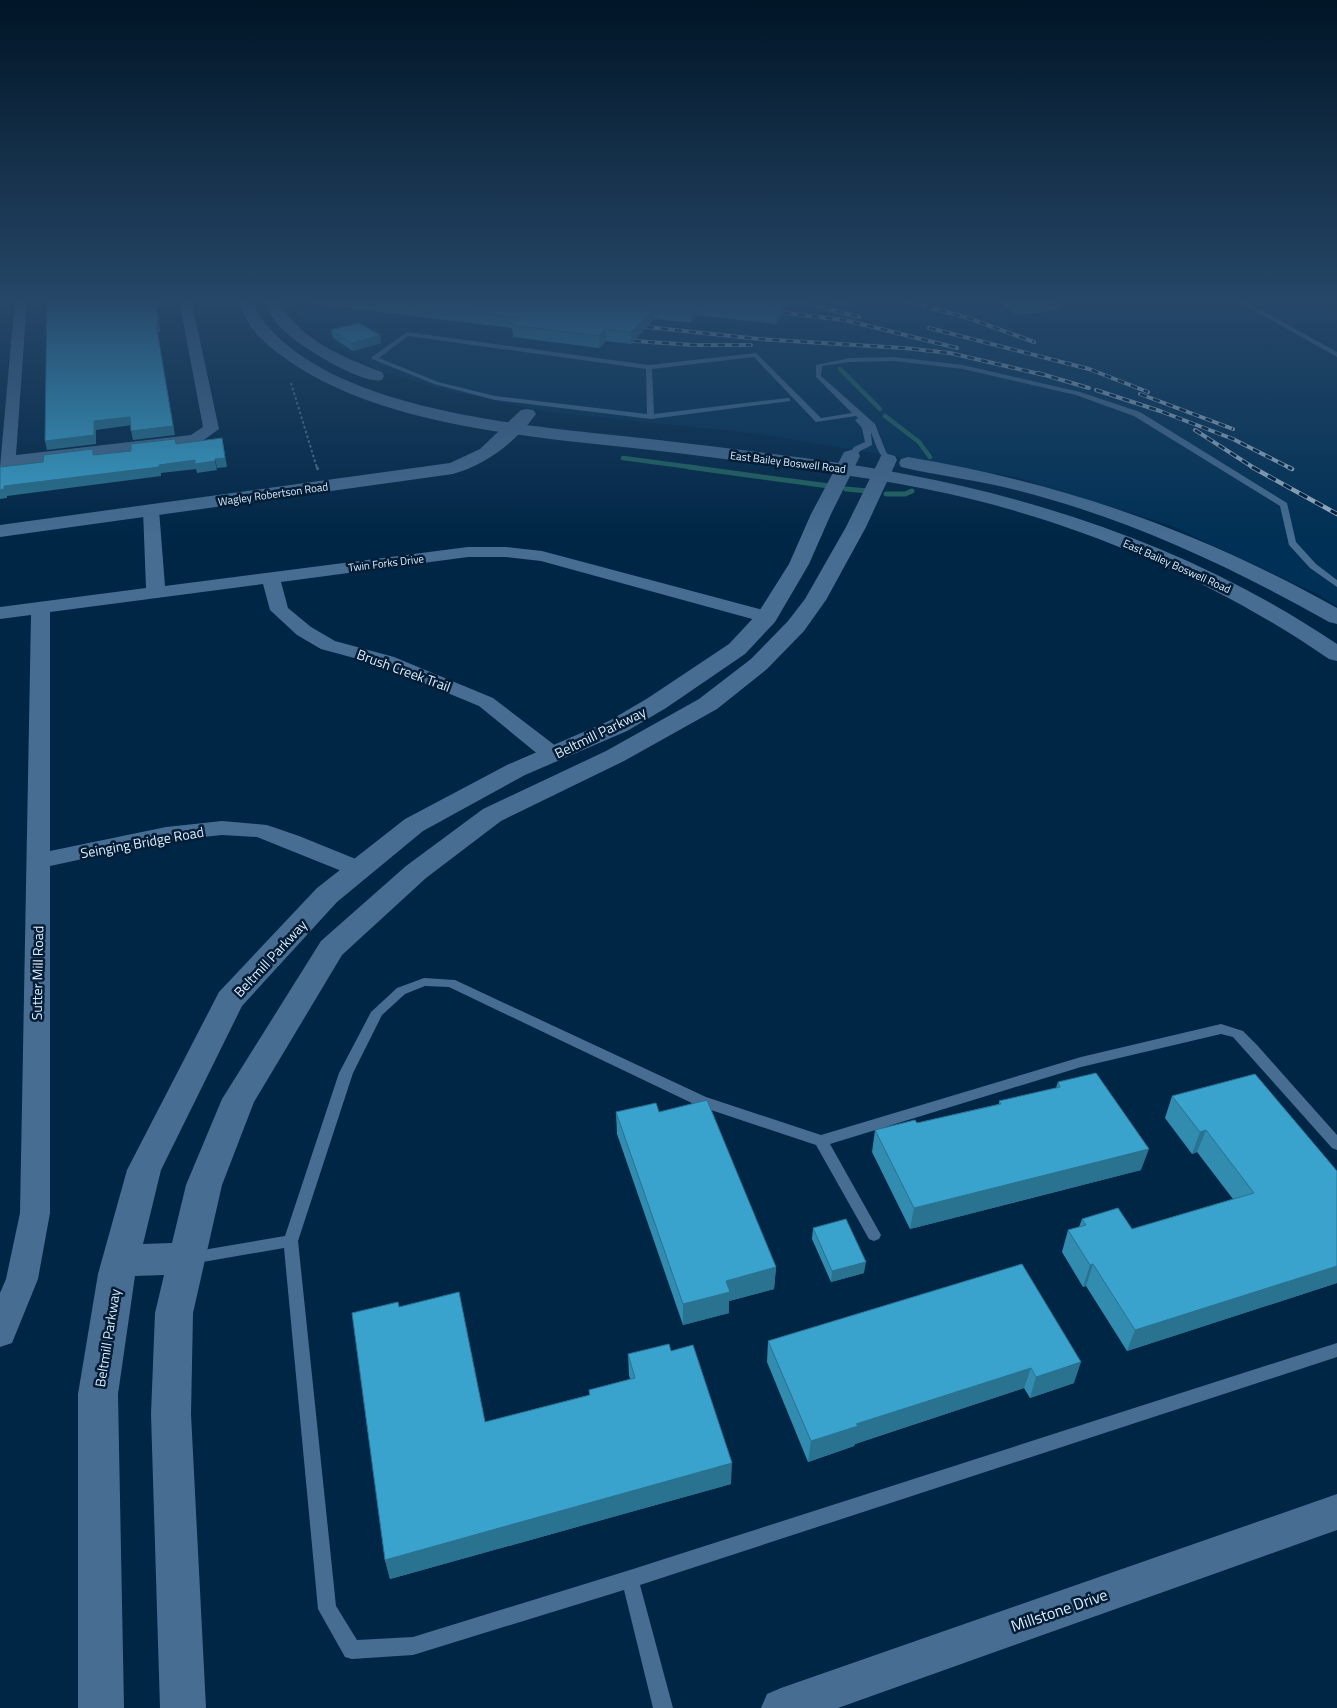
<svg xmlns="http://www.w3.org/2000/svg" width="1337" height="1708" font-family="'Titillium Web',sans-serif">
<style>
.built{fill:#003055}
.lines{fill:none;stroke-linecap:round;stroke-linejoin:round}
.stream-far1{stroke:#216560;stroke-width:4.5}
.stream{stroke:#216560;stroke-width:5}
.path-far1{stroke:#57748e;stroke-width:2;stroke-dasharray:2.5 2.5;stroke-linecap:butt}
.path{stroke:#57748e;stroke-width:2.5;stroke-dasharray:3 3;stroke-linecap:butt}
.service{fill:#476d92;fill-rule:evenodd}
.minor{fill:#476d92;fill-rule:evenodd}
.tertiary{fill:#476d92;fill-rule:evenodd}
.secondary{fill:#476d92;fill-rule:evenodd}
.rail-far1-casing{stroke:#9bb2c7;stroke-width:4}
.rail-casing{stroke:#9bb2c7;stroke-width:4.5}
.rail-far1{stroke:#021d35;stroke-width:2.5;stroke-dasharray:7;stroke-linecap:butt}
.rail{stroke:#021d35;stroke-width:3;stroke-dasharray:9;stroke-linecap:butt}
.wall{fill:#328cb0}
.shaded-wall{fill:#297290}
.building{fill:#3aa3cd;stroke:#297290}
.labels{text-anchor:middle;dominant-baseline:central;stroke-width:5;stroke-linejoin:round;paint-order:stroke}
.far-street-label{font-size:11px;fill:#daebfb;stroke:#021d35}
.street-label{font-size:14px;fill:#daebfb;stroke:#021d35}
.near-street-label{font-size:16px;fill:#daebfb;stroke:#021d35}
</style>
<rect width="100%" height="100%" fill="#002646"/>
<!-- built -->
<path class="built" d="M293 299H1337V606L1319 595 1169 525 1015 477 761 434 549 412 444 390 378 370 324 339 298 316Z"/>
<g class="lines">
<!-- stream-far1 -->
<path class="stream-far1" d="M840 369 880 409
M885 416 919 442 930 457
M623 458 698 468"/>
<!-- stream -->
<path class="stream" d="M689 467 829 486
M846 489 868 491
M886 494H905L912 491"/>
<!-- path-far1 -->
<path class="path-far1" d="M291 383 317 468"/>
<!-- path -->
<path class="path" d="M317 467 318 470"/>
<!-- service -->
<path class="service" d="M1234 299H1241L1337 352V357Z
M407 332 649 365 756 353 821 418 852 413 816 377V365L850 358 894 357 963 365 1080 392 1140 412 1287 503 1296 542 1316 564 1337 580V587L1310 568 1289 545 1280 506 1134 416 1076 395 963 369 894 361 850 362 822 366 821 376 875 424 886 452 892 460 888 462C878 456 875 442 871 432L872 445 860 451 854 458H848L847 456 854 447 865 442 862 428 855 420 858 418 856 416 816 422 754 357 652 369 654 414 788 398 790 399V401L651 419 495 400 434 384 372 359V357ZM408 336 646 369 647 414 495 396 438 382 379 358Z
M424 978 455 980 706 1097 821 1135 1081 1057 1221 1024 1243 1031 1257 1045 1337 1135V1150L1332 1148 1233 1037 1221 1034 1081 1067 830 1144 881 1235 879 1239 874 1241 869 1239 816 1145 696 1105 449 987 425 986 405 994 382 1015 353 1073 298 1241 336 1606 357 1640 413 1637 630 1570 1337 1343V1357L640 1585 673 1708H653L624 1590 413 1655 352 1659 345 1657 318 1609 284 1248 191 1264 186 1263 183 1258 186 1253 191 1252 285 1236 339 1073 371 1012 397 988Z"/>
<!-- minor -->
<path class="minor" d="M15 299H27L16 455 191 435 203 427 179 299H191L219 429 201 442 195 444 0 467Z
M151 505 157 506 159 510 165 586 468 547H506L542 551 774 613 777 617 774 621 767 623 541 561 506 557H468L281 582 288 608 311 627 335 641 394 657 493 698 561 750 564 755 561 760 553 762 545 760 479 706 380 665 321 649 297 635 270 610 263 584 50 612V851L166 827 222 821 267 825 299 836 368 864 371 870 368 876 359 878 257 837 222 835 166 841 50 866V1213L38 1279 12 1343 0 1347V1293L6 1279 20 1213 31 615 0 619V607L146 588 143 510 145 506Z
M1337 1494V1530L838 1708H761L767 1694 781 1688Z"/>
<!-- tertiary -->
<path class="tertiary" d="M527 409 533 410 536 414C516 442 486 465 453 474L0 537V525L450 463 480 449 521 410Z
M851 450 858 452 860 456 831 514 809 564 775 622 745 654 666 708 627 731 525 775 423 831 337 902 242 1006 161 1170 143 1244 172 1243 186 1185 222 1099 321 941 406 866 483 809 606 751 699 699 751 659 788 621 805 599 846 527 881 456 888 454 895 456 897 460 866 527 826 600 804 631 767 669 717 709 624 761 501 821 426 878 342 955 254 1102 222 1185 193 1313 191 1414 206 1708H160L151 1414 155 1313 164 1275 135 1276 118 1394 124 1708H78V1394L98 1274 127 1170 219 992 317 888 405 819 507 765 609 721 648 698 729 644 758 613 789 564 811 514 842 456 844 452Z"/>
<!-- secondary -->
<path class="secondary" d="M237 299H251C256 307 259 317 266 324 344 418 553 427 667 441 766 453 865 463 962 486 1095 517 1223 567 1337 644V661L1329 659C1221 585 1102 532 975 500 877 476 776 466 677 453 556 438 391 432 289 361 275 351 259 340 250 325 245 317 241 307 237 299Z
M263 299H277C298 339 342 357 382 372L384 376 382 380C361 385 296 344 281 328 273 319 268 310 263 299Z
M908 457C1066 484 1197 530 1337 608V624L1329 622C1230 566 1127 518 1016 490 978 480 939 476 901 467L899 463 901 459Z"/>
<defs>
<path id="rail-far1" d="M820 299 852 304
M899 299 968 318 1034 342
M810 304 859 317
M784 313 845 320 957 348
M647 327 759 339 904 348 950 353 1044 375
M929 328 1089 369 1148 392
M634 341 694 345H751
M1038 373 1089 388
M1096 390 1160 411 1233 439 1290 468
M1140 394 1233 429
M1195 430 1254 468"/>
<path id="rail" d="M1252 467 1337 514
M1288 467 1292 469"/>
</defs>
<!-- rail-far1 casing -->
<use href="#rail-far1" class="rail-far1-casing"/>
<!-- rail casing -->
<use href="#rail" class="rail-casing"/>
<!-- rail-far1 -->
<use href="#rail-far1" class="rail-far1"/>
<!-- rail -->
<use href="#rail" class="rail"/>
</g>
<!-- wall -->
<path class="wall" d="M312 299H814L809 306 790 304 776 324 697 315 690 323 654 319 631 344 606 341 599 348 513 337 512 328 313 304Z
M994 299H1061L1059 310 1017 315Z
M331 330 381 343 353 351 333 338Z
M1058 1082 1141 1170 910 1229 872 1152 875 1130 917 1123 999 1104V1101L1056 1088Z
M1172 1096 1337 1171V1283L1127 1351 1086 1286 1083 1287 1062 1252 1068 1230 1079 1227 1082 1219 1132 1229 1233 1199 1197 1152 1192 1154 1165 1118Z
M616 1112H659L776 1267 774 1289 729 1301V1313L683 1325 617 1134Z
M813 1228 864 1273 831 1282 812 1239Z
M1022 1264 1074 1383 1030 1398 1024 1388 855 1444 854 1446 808 1462 767 1362 768 1341Z
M399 1307 485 1422 589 1395V1390L630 1379 629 1375 628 1354 731 1484 390 1579 385 1560Z"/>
<!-- shaded-wall -->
<path class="shaded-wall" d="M155 299 159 318 160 332H157L175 435 133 440 131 431 156 324Z
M787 299H790V304L776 324 777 313Z
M809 299H814L809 306Z
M1058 299H1061L1059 310 1017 315 1019 304Z
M697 304V315L690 323V312Z
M654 308V319L631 344V332Z
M605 329 606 341 599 348V336Z
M380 335 381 343 353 351 352 343Z
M130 417 132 425 96 430V444L47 450 45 441 94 421Z
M222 438 227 467 217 468 215 459Z
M195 460 215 461 217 470 197 473 196 469 161 473V476L7 496V498L0 499V490L4 486Z
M1206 1130 1197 1152 1192 1154 1200 1132Z
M1149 1149 1141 1170 910 1229 914 1208Z
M866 1262 864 1273 831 1282 832 1271Z
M1093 1264 1086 1286 1083 1287 1090 1265Z
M1337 1266V1283L1127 1351 1135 1330Z
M776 1267 774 1289 729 1301V1313L683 1325V1304L726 1281Z
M1081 1362 1074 1383 1030 1398 1036 1377Z
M1031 1368 1024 1388 855 1444 854 1446 808 1462 811 1441 856 1424Z
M732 1463 731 1484 390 1579 385 1560Z"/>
<!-- building -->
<path class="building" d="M47 299H155L158 324H156L173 426 131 431 130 417 94 421V435L45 441Z
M366 299H787L777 313 697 304 690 312 654 308 631 332 605 329 599 336 512 325 521 318Z
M1012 299H1058L1019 304Z
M359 323 380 335 352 343 331 330Z
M222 438 225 458 215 459V461L195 464V460L159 465V467L4 486V489L0 490V467L43 462 44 455 93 449V455L131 451V444L175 439 176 444Z
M1096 1073 1149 1149 914 1208 875 1130 915 1120 917 1123 1001 1104 999 1101 1060 1087 1058 1082Z
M1255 1074 1337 1171V1266L1135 1330 1093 1264 1090 1265 1068 1230 1086 1225 1082 1219 1118 1208 1132 1229 1254 1193 1206 1130 1200 1132 1172 1096Z
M707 1100 776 1267 726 1281 730 1292 683 1304 616 1112 656 1103 659 1112Z
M846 1219 866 1262 832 1271 813 1228Z
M1022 1264 1081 1362 1036 1377 1031 1368 856 1424 858 1426 811 1441 768 1341Z
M459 1292 485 1422 590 1395 589 1390 635 1378 628 1354 669 1344 671 1351 693 1345 732 1463 385 1560 352 1313 398 1302 399 1307Z"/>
<!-- sky -->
<linearGradient id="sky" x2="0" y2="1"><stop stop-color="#001526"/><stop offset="0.56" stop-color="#264768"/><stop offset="1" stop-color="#264768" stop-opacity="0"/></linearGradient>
<rect width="1337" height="538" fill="url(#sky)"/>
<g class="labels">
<!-- far-street labels -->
<g class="far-street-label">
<text transform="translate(788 462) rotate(7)">East Bailey Boswell Road</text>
<text transform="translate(273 494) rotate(-8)">Wagley Robertson Road</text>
<text transform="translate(386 563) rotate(-7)">Twin Forks Drive</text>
<text transform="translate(1177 566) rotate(24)">East Bailey Boswell Road</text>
</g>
<!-- street labels -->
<g class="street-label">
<text transform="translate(404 670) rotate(20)">Brush Creek Trail</text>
<text transform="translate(600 732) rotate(-26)">Beltmill Parkway</text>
<text transform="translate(142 842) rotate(-10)">Seinging Bridge Road</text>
<text transform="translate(270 958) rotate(-47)">Beltmill Parkway</text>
<text transform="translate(37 973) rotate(-89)">Sutter Mill Road</text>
<text transform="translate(107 1338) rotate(-81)">Beltmill Parkway</text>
</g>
<!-- near-street labels -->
<g class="near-street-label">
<text transform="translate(1059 1610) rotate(-19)">Millstone Drive</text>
</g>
</g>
</svg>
